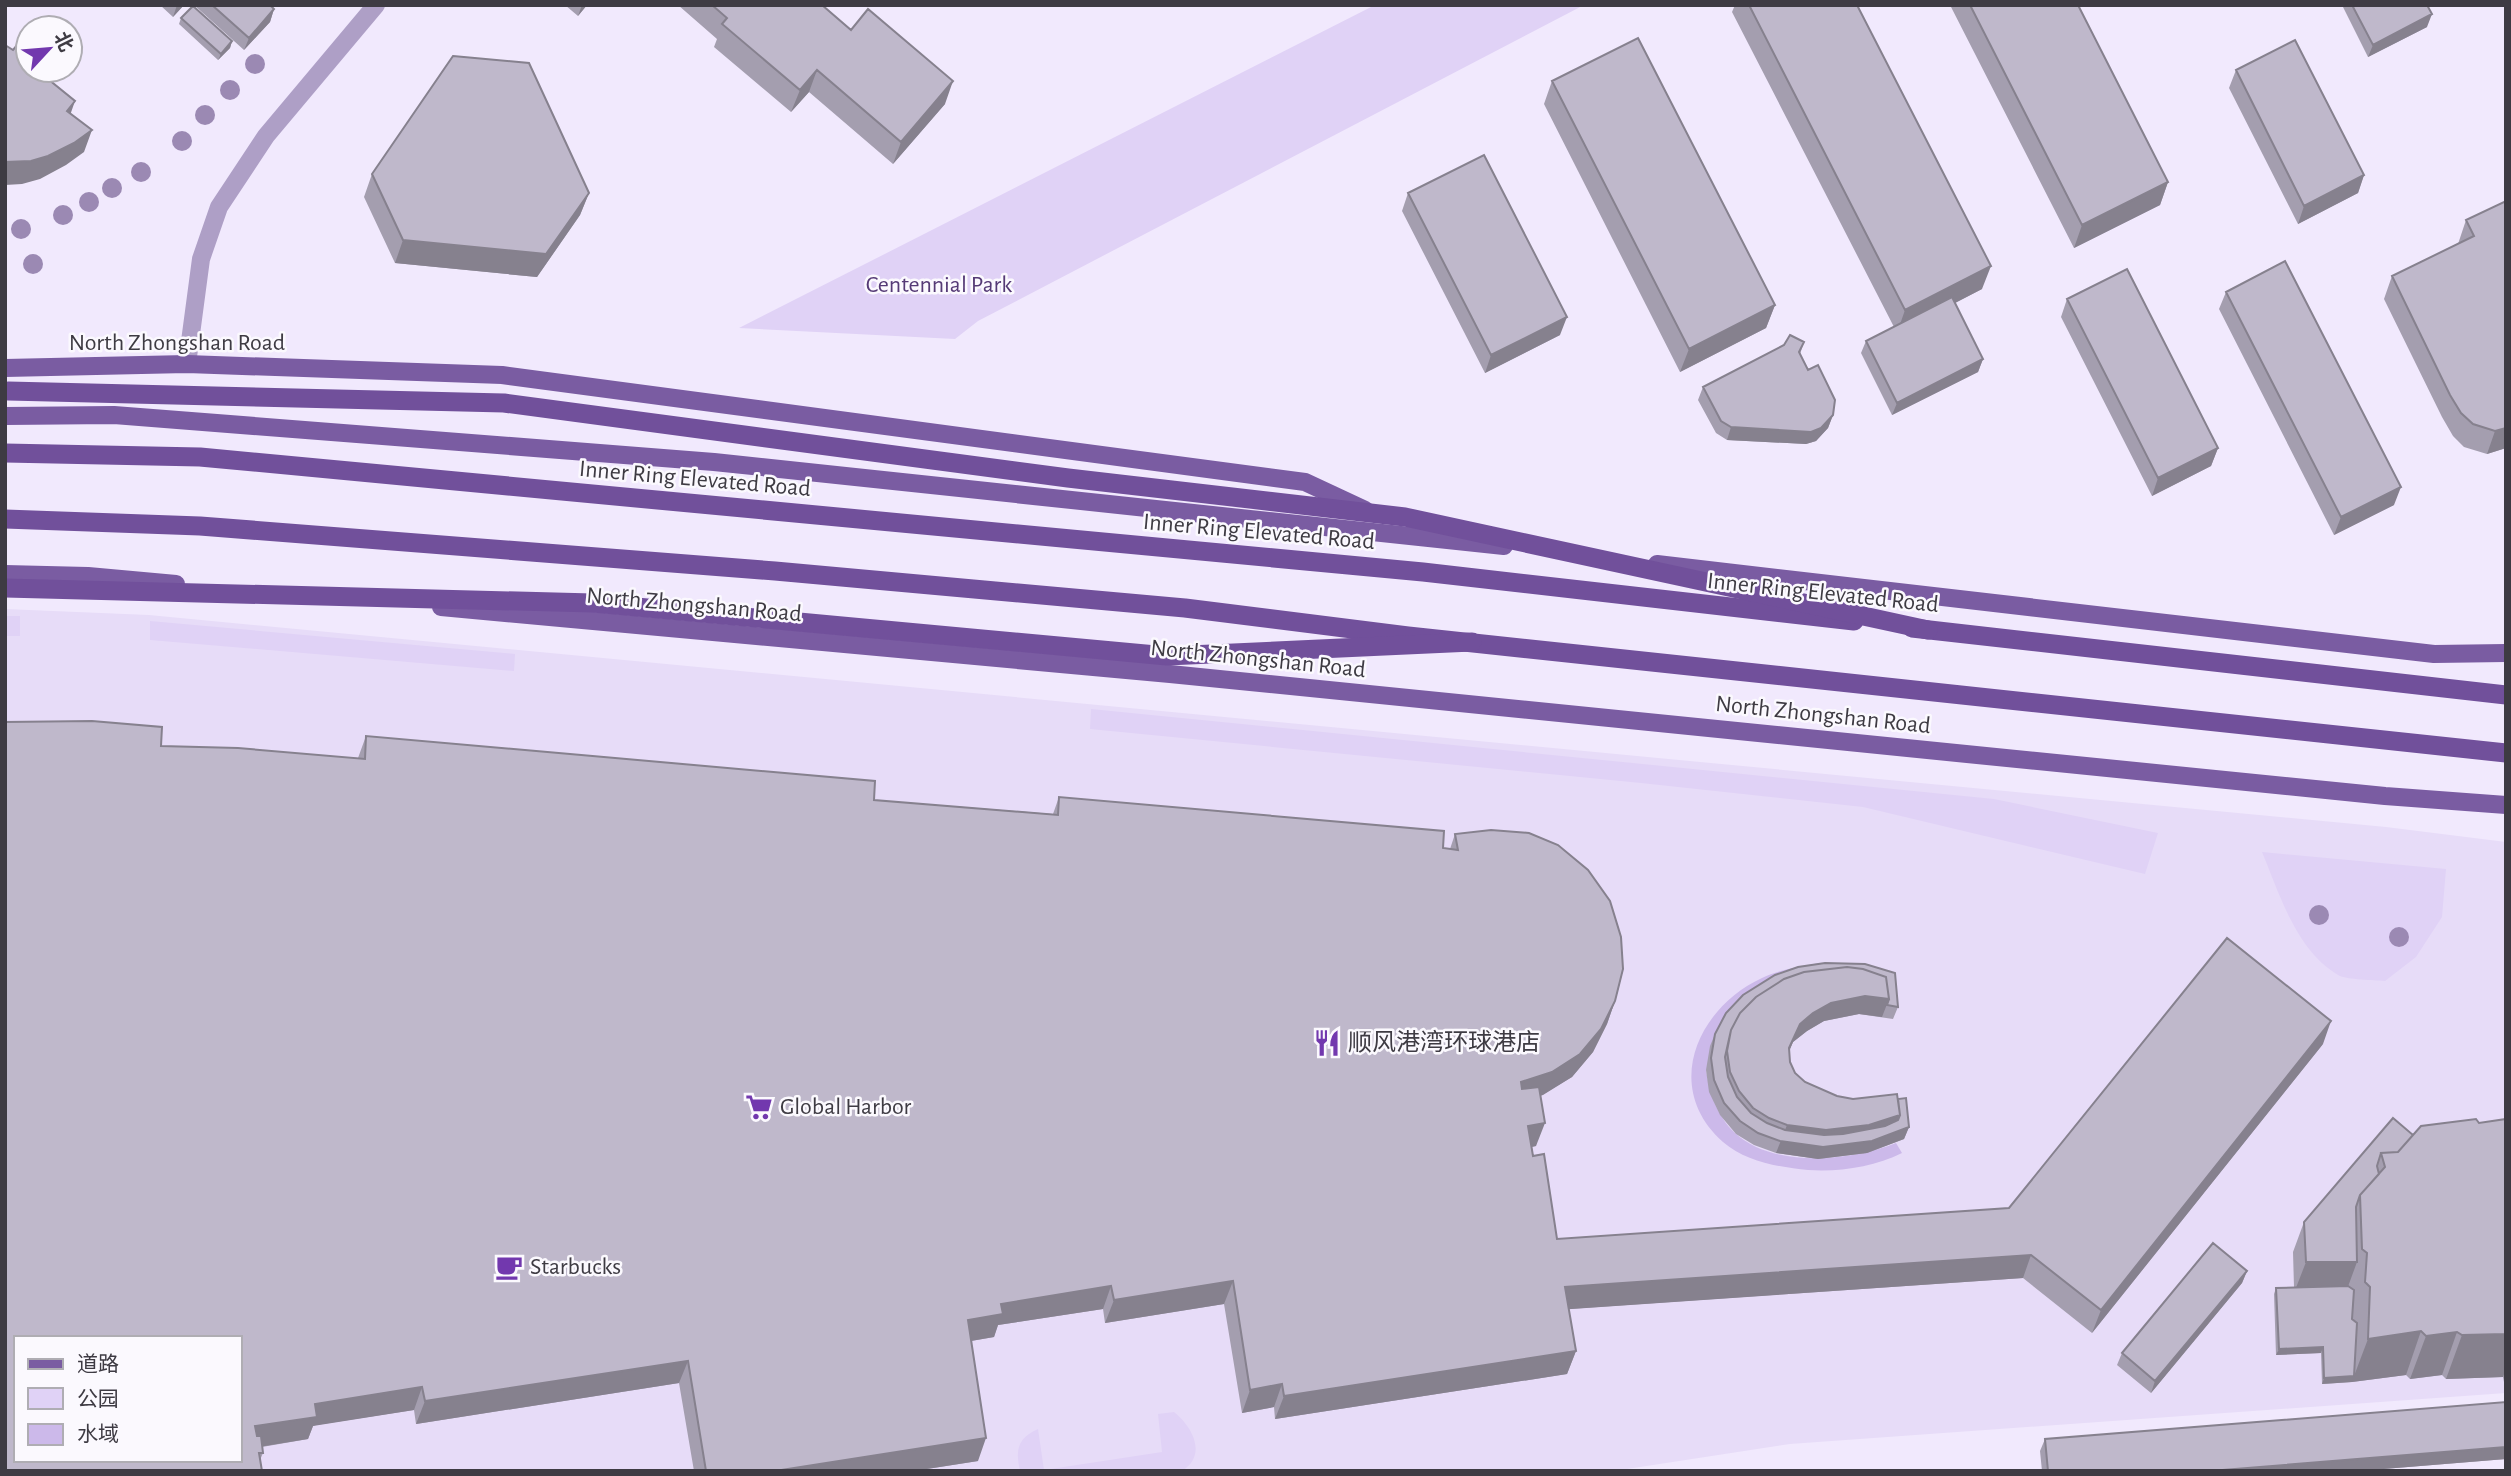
<svg xmlns="http://www.w3.org/2000/svg" width="2511" height="1476" font-family="'Alegreya Sans','Noto Sans SC',sans-serif">
<style>
.built{fill:#e7dcf8;fill-rule:evenodd}
.green{fill:#e0d2f6}
.water{fill:#ccb9ea}
.lines{fill:none;stroke-linecap:round;stroke-linejoin:round}
.tertiary{stroke:#ae9fc6;stroke-width:18}
.primary{stroke:#7a5ca2;stroke-width:18}
.trunk{stroke:#71509b;stroke-width:19}
.trunk-bridge{stroke:#71509b;stroke-width:19}
.tree{fill:#9b89b3}
.wall{fill:#a49eaf}
.shaded-wall{fill:#86818e}
.building{fill:#bfb8cb;stroke:#86818e;stroke-width:2;fill-rule:evenodd}
.labels{text-anchor:middle;dominant-baseline:central;stroke-width:5;stroke-linejoin:round;paint-order:stroke}
.park-label{font-size:24px;fill:#553a76;stroke:#fbf9fe}
.street-label{font-size:24px;fill:#3e3b43;stroke:#fbf9fe}
.poi-label{font-size:24px;fill:#3e3b43;stroke:#fbf9fe;text-anchor:start}
</style>
<rect width="100%" height="100%" fill="#f1e9fd"/>
<!-- built -->
<path class="built" d="M5 609 149 615 2386 827 2506 842V1393L1790 1444 1614 1471H5ZM16 1338H240V1460H16Z"/>
<!-- green -->
<path class="green" d="M1375 5H1584L978 321 955 339 739 328Z
M5 616H20V636H5Z
M150 621 515 654 514 671 150 640Z
M1091 709 1994 799 2158 833 2145 874 1863 807 1641 783 1090 729Z
M2262 852 2446 869 2442 917 2416 957 2385 981C2374 980 2347 980 2338 975 2296 950 2280 895 2262 852Z
M1174 1412C1192 1426 1208 1455 1182 1471H1020C1015 1449 1018 1438 1038 1429L1044 1470 1162 1452 1158 1414Z"/>
<!-- water -->
<path class="water" d="M1819 963 1864 965 1706 1070C1710 1094 1717 1116 1735 1133 1774 1169 1851 1161 1896 1143L1902 1153C1874 1167 1840 1172 1808 1170 1779 1167 1746 1162 1723 1142 1662 1088 1697 1008 1762 978 1780 969 1800 967 1819 963Z"/>
<g class="lines">
<!-- tertiary -->
<path class="tertiary" d="M187 364 201 259 219 207 266 136 376 5"/>
<!-- primary -->
<path class="primary" d="M5 368 187 364 502 375 1305 482 1365 510
M5 416 114 415 714 462 1504 546
M1657 564 2434 654 2506 653
M5 574 88 576 176 584
M441 607 1170 674 2385 796 2506 805"/>
<!-- trunk -->
<path class="trunk" d="M5 453 200 457 1423 572 1854 621
M5 519 200 526 775 571 1185 608 1408 636 2506 753
M1912 628 2506 695"/>
<!-- trunk-bridge -->
<path class="trunk-bridge" d="M8 391 504 403 1068 478 1405 517 1928 630
M5 588 593 603 1167 656 1472 642"/>
</g>
<!-- trees -->
<g class="tree">
<circle cx="255" cy="64" r="10"/>
<circle cx="230" cy="90" r="10"/>
<circle cx="205" cy="115" r="10"/>
<circle cx="182" cy="141" r="10"/>
<circle cx="141" cy="172" r="10"/>
<circle cx="112" cy="188" r="10"/>
<circle cx="89" cy="202" r="10"/>
<circle cx="63" cy="215" r="10"/>
<circle cx="21" cy="229" r="10"/>
<circle cx="33" cy="264" r="10"/>
<circle cx="2319" cy="915" r="10"/>
<circle cx="2399" cy="937" r="10"/>
</g>
<!-- wall -->
<path class="wall" d="M160 5H184L173 17Z
M194 5H270L274 9 270 22 244 50Z
M565 5H587L578 16Z
M678 5H822L851 30 945 104 893 164 809 92 791 112 714 47 717 39Z
M1735 5H1857L1982 289 1955 303 1983 359 1978 372 1892 415 1861 353 1866 341 1894 327 1732 12Z
M1950 5H2078L2168 182 2160 205 2074 248Z
M2342 5H2427V27L2368 57Z
M181 18 232 41 230 48 218 60 179 24Z
M2236 70 2364 175 2358 193 2298 224 2229 88Z
M1552 81 1775 305 1766 328 1680 372 1544 104Z
M372 174 589 193 580 215 537 277 395 263 364 197Z
M1408 193 1560 335 1485 373 1402 211Z
M2506 201V448L2487 454 2464 447 2453 436 2442 417 2384 299 2392 276 2458 244 2466 220Z
M2226 292 2394 505 2334 535 2219 309Z
M2067 299 2218 448 2211 466 2152 496 2061 317Z
M1804 342 1800 354 1833 415 1828 428 1816 441 1806 444 1727 440 1716 433 1698 400 1703 387Z
M366 736 874 800 1053 814 1059 797 1450 849 1455 834 1615 1001 1607 1024 1593 1052 1572 1077 1540 1096 1536 1146 1532 1147 1533 1156 1557 1239 2009 1208 2323 1044 2092 1333 2023 1278 1569 1309 1576 1351 1567 1374 1275 1419 1274 1407 1242 1413 1224 1304 1105 1323 1103 1309 998 1325 994 1337 971 1341 978 1461 914 1471H694L679 1383 416 1424 414 1410 316 1425 313 1426 308 1439 262 1447 263 1453 260 1460 161 746 358 758Z
M1775 975 1898 1007 1893 1019 1859 1014 1824 1021 1807 1031 1793 1042 1789 1052 1790 1062 1795 1073 1805 1082 1837 1096 1853 1099H1898L1909 1127 1904 1139 1867 1153 1818 1159 1776 1153 1754 1145 1736 1134 1720 1115 1709 1092 1706 1070 1710 1046 1715 1034Z
M2393 1118 2413 1135 2479 1123 2506 1119V1382H2504L2503 1377 2446 1379 2442 1375 2410 1379 2406 1375 2352 1382 2322 1384 2321 1353 2276 1355 2274 1294 2276 1288 2294 1287 2293 1252 2304 1222Z
M2247 1271 2242 1283 2151 1393 2117 1365 2122 1353Z
M2506 1402V1459L2359 1471H2042L2040 1451 2045 1439Z"/>
<!-- shaded-wall -->
<path class="shaded-wall" d="M177 5H184L173 17Z
M582 5H587L578 16Z
M274 9 270 22 244 50 249 38Z
M2432 14 2427 27 2368 57 2373 45Z
M232 41 230 48 218 60 221 54Z
M817 70 809 92 791 112 800 90Z
M953 81 945 104 893 164 901 142Z
M75 101 67 124V111Z
M92 130 84 152 66 165 40 179 22 184 5 185V162Z
M2364 175 2358 193 2298 224 2304 206Z
M2168 182 2160 205 2074 248 2082 225Z
M589 193 580 215 537 277 395 263 403 240Z
M1991 266 1982 289 1897 333 1905 310Z
M1775 305 1766 328 1680 372 1689 349Z
M1567 317 1560 335 1485 373 1491 355Z
M1983 359 1978 372 1892 415 1897 403Z
M1833 415 1828 428 1816 441 1806 444 1727 440 1731 427Z
M2506 428V448L2487 454 2495 431Z
M2218 448 2211 466 2152 496 2158 478Z
M2401 487 2394 505 2334 535 2341 517Z
M1865 996 1889 999 1882 1017 1859 1014 1824 1021 1807 1031 1793 1042 1782 1066 1800 1024 1813 1013 1831 1003Z
M1615 1001 1607 1024 1593 1052 1572 1077 1543 1095 1513 1104 1521 1082Z
M2331 1021 2323 1044 2092 1333 2101 1310Z
M1900 1115 1909 1127 1904 1139 1867 1153 1818 1159 1776 1153 1787 1125Z
M1545 1123 1536 1146 1520 1149 1528 1126Z
M2031 1255 2023 1278 1557 1310 1565 1287Z
M2306 1262H2357L2346 1292 2294 1293Z
M2247 1271 2242 1283 2151 1393 2155 1381Z
M1233 1281 1224 1304 1105 1323 1114 1300Z
M1111 1286 1103 1309 998 1325 994 1337 959 1343 968 1320 1001 1304Z
M2421 1331 2406 1375 2352 1382 2322 1384 2324 1378 2354 1376 2368 1339Z
M2457 1332 2442 1375 2410 1379 2426 1336Z
M2506 1334V1369L2503 1377 2446 1379 2462 1335Z
M2323 1347 2321 1353 2276 1355 2279 1349Z
M1576 1351 1567 1374 1275 1419 1284 1396Z
M688 1361 679 1383 416 1424 425 1401Z
M1282 1384 1274 1407 1242 1413 1250 1390Z
M422 1387 414 1410 313 1426 308 1439 247 1449 255 1426 315 1404Z
M986 1438 978 1461 914 1471H775Z
M2506 1447V1459L2359 1471H2210Z"/>
<!-- building -->
<path class="building" d="M212 5H270L274 9 249 38Z
M712 5H822L851 30 868 9 953 81 901 142 817 70 800 90 722 24 727 18Z
M1749 5H1857L1991 266 1905 310Z
M1970 5H2078L2168 182 2082 225Z
M2352 5H2427L2432 14 2373 45Z
M193 6 232 41 221 54 181 18Z
M1638 38 1775 305 1689 349 1552 81Z
M2295 40 2364 175 2304 206 2236 70Z
M18 44 28 52V70H50L53 72 48 79 75 101 67 111 92 130 74 143 48 156 31 161 5 162V45L13 50Z
M453 56 529 63 589 193 546 254 403 240 372 174Z
M1484 155 1567 317 1491 355 1408 193Z
M2506 201V428L2495 431 2473 424 2461 413 2450 395 2392 276 2474 236 2466 220Z
M2285 261 2401 487 2341 517 2226 292Z
M2127 269 2218 448 2158 478 2067 299Z
M1952 297 1983 359 1897 403 1866 341Z
M1790 335 1804 342 1799 352 1808 370 1818 365 1835 400 1833 415 1821 428 1811 432 1731 427 1721 421 1703 387 1784 345Z
M92 721 162 727 161 746 238 748 365 759 366 736 875 781 874 800 1058 815 1059 797 1444 831 1443 848 1458 850 1455 834 1491 830 1529 833 1558 845 1588 870 1610 901 1621 937 1623 969 1615 1001 1601 1029 1580 1054 1552 1072 1521 1082 1522 1089 1539 1087 1545 1123 1528 1126 1533 1156 1544 1154 1557 1239 2009 1208 2227 938 2331 1021 2101 1310 2031 1255 1565 1287 1576 1351 1284 1396 1282 1384 1250 1390 1233 1281 1114 1300 1111 1286 1001 1304 1003 1314 968 1320 986 1438 775 1471H706L688 1361 425 1401 422 1387 315 1404 317 1417 255 1426 257 1436H261L263 1453H259L262 1471H5V722ZM16 1338H240V1460H16Z
M1825 963 1865 964 1895 973 1898 1007 1887 1005 1889 999 1886 977 1863 969 1847 967 1804 972 1784 979 1756 997 1740 1013 1731 1030 1725 1057 1728 1077 1737 1097 1751 1113 1767 1123 1785 1130 1824 1135 1843 1134 1885 1126 1898 1120 1900 1115 1898 1099 1906 1098 1909 1127 1872 1141 1823 1147 1780 1141 1758 1133 1740 1121 1724 1103 1714 1080 1711 1058 1715 1034 1726 1013 1743 995 1775 975 1798 967Z
M1847 967 1863 969 1886 977 1889 999 1865 996 1831 1003 1813 1013 1800 1024 1789 1048 1790 1062 1795 1073 1805 1082 1837 1096 1853 1099 1897 1094 1900 1115 1869 1125 1826 1130 1787 1125 1769 1118 1753 1108 1739 1091 1730 1072 1727 1051 1731 1030 1740 1013 1756 997 1784 979 1804 972Z
M2393 1118 2413 1135 2398 1152 2381 1153 2377 1166 2379 1174 2360 1195 2356 1207 2357 1262H2306L2304 1222Z
M2476 1119 2479 1123 2506 1119V1334L2462 1335 2457 1332 2426 1336 2421 1331 2368 1339 2370 1287 2365 1282 2367 1253 2362 1249 2360 1195 2385 1167 2381 1153 2398 1152 2421 1126Z
M2213 1243 2247 1271 2155 1381 2122 1353Z
M2348 1286 2354 1290 2352 1319 2357 1323 2354 1376 2324 1378 2323 1347 2279 1349 2276 1288Z
M2506 1402V1447L2210 1471H2048L2045 1439Z"/>
<!-- icons -->
<defs>
<symbol id="restaurant-bare" viewBox="-9 -9 18 18"><path d="M-5-6h1v4h1v-4h1v4h1v-4h1v5L-1.5 .5V6h-2V.5L-5-1ZM5-6V6H3V1.5H1.5Q1.5-4 5-6Z" fill="#7238ae" stroke="#fbf9fe" stroke-width="2.5" paint-order="stroke"/></symbol>
<symbol id="supermarket-bare" viewBox="-9 -9 18 18"><path d="M-6-5.5h2.5l.6 2H6L4.5 2H-2.5L-4.4-4H-6ZM-1.5 3.2a1.3 1.3 0 1 0 .1 0ZM3 3.2a1.3 1.3 0 1 0 .1 0Z" fill="#7238ae" stroke="#fbf9fe" stroke-width="2.5" paint-order="stroke"/></symbol>
<symbol id="cafe-bare" viewBox="-9 -9 18 18"><path d="M-5.5-4.5H6V0H3Q3 3.5 0 3.5H-2.5Q-5.5 3.5-5.5 0ZM3-3.2v2h1.7v-2ZM-6 4.5H4V6H-6Z" fill="#7238ae" stroke="#fbf9fe" stroke-width="2.5" paint-order="stroke"/></symbol>
</defs>
<g fill-rule="evenodd">
<use href="#restaurant-bare" x="1308" y="1024" width="38" height="38"/>
<use href="#supermarket-bare" x="740" y="1088" width="38" height="38"/>
<use href="#cafe-bare" x="490" y="1248" width="38" height="38"/>
</g>
<g class="labels">
<!-- park labels -->
<g class="park-label">
<text x="939" y="285">Centennial Park</text>
</g>
<!-- street labels -->
<g class="street-label">
<text x="177" y="343">North Zhongshan Road</text>
<text transform="translate(695 479) rotate(5)">Inner Ring Elevated Road</text>
<text transform="translate(1259 532) rotate(5)">Inner Ring Elevated Road</text>
<text transform="translate(1823 593) rotate(6)">Inner Ring Elevated Road</text>
<text transform="translate(694 605) rotate(5)">North Zhongshan Road</text>
<text transform="translate(1258 659) rotate(6)">North Zhongshan Road</text>
<text transform="translate(1823 715) rotate(6)">North Zhongshan Road</text>
</g>
<!-- poi labels -->
<g class="poi-label">
<text x="1348" y="1043">顺风港湾环球港店</text>
<text x="780" y="1107">Global Harbor</text>
<text x="530" y="1267">Starbucks</text>
</g>
</g>
<!-- border -->
<rect width="2511" height="1476" fill="none" stroke="#3e3b43" stroke-width="14"/>
<!-- legend -->
<rect x="14" y="1336" width="228" height="126" fill="#fbf9fe" stroke="#afadb3" stroke-width="2"/>
<rect x="28" y="1359" width="35" height="10" fill="#7a5ca2" stroke="#afadb3" stroke-width="2"/>
<text x="77" y="1371" font-size="21" fill="#3e3b43">道路</text>
<rect x="28" y="1388" width="35" height="21" fill="#e0d2f6" stroke="#afadb3" stroke-width="2"/>
<text x="77" y="1406" font-size="21" fill="#3e3b43">公园</text>
<rect x="28" y="1424" width="35" height="21" fill="#ccb9ea" stroke="#afadb3" stroke-width="2"/>
<text x="77" y="1441" font-size="21" fill="#3e3b43">水域</text>
<!-- north arrow -->
<g transform="translate(49 49) rotate(64)"><circle r="33" fill="#fbf9fe" stroke="#afadb3" stroke-width="2"/>
<path d="M0-5L12 26L0 18L-12 26Z" fill="#7238ae"/>
<text y="-10" font-size="19" font-weight="bold" text-anchor="middle" fill="#3e3b43">北</text>
</g>
</svg>
